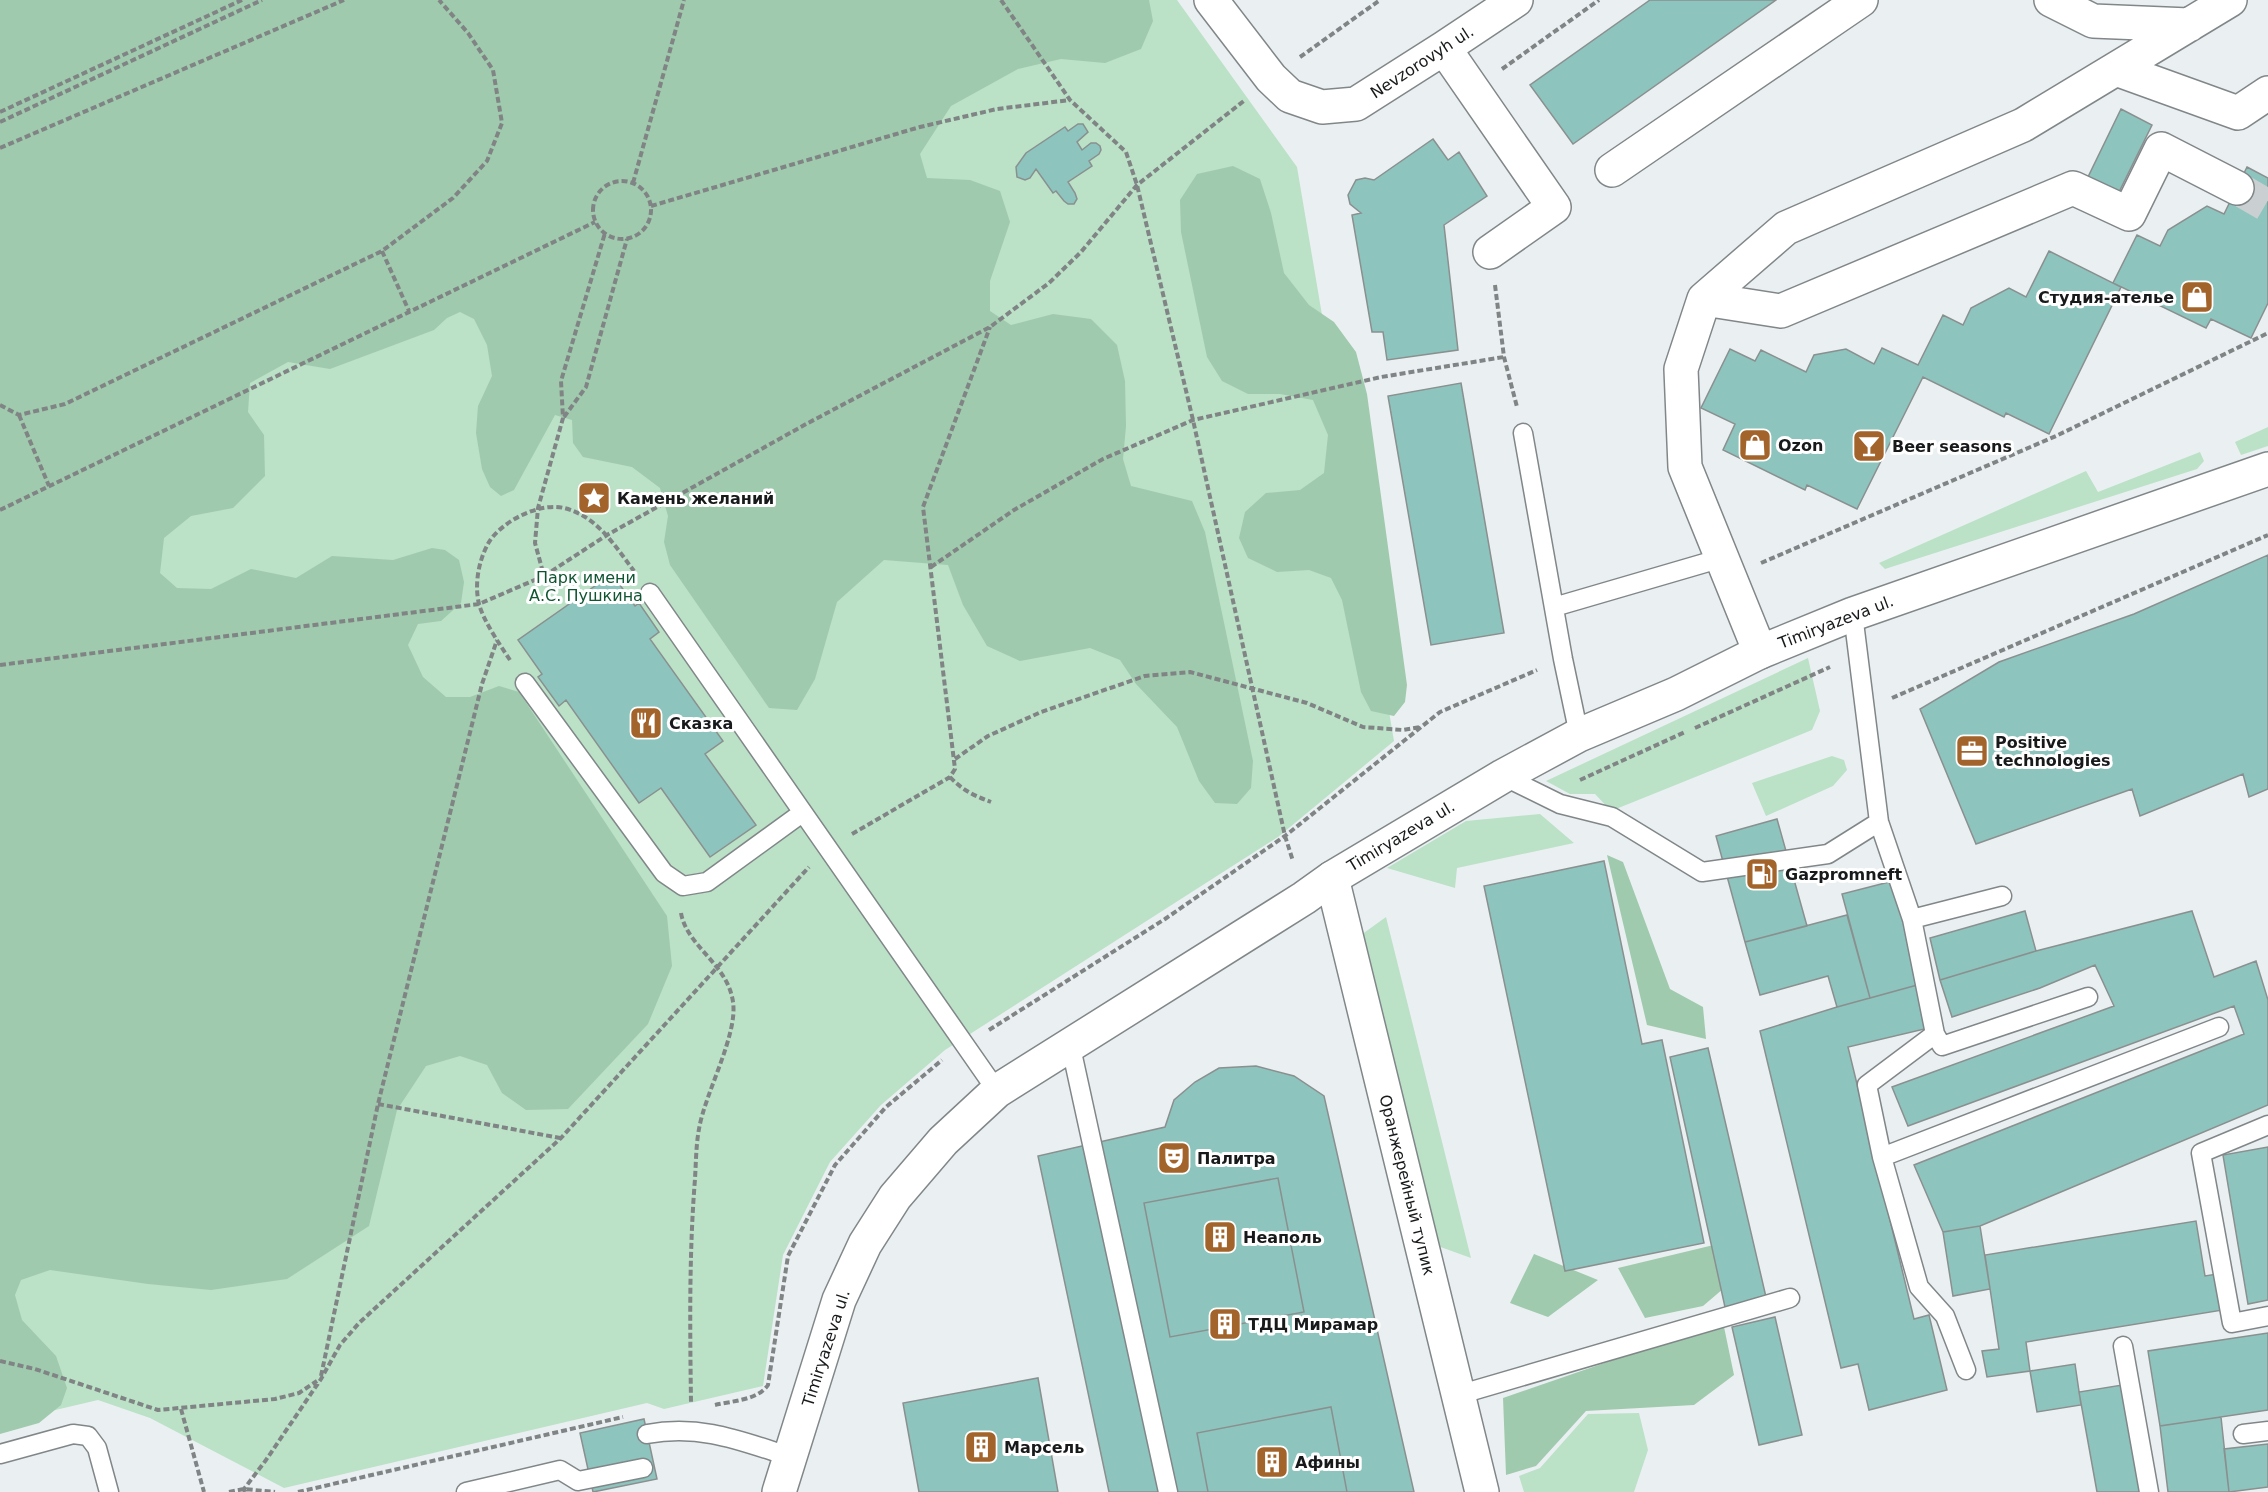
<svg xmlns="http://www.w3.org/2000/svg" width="2268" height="1492" font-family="'DejaVu Sans',sans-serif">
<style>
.green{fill:#bbe1c7}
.forest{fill:#a0caad}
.building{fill:#8dc5be;stroke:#8a908f;stroke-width:1.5}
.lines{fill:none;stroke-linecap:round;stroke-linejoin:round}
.street-tunnel{stroke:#cad0d2;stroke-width:33;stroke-dasharray:33 16;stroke-linecap:butt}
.lane-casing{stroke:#818789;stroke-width:21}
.street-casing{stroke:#818789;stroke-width:36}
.secondary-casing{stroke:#818789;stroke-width:36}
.path{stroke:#808485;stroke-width:4;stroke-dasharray:6 3;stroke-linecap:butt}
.lane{stroke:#fff;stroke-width:18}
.street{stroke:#fff;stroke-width:33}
.secondary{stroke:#fff;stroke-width:33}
.labels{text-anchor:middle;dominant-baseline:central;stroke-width:6;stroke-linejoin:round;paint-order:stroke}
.street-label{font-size:16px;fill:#17191a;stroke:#fff}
.poi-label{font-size:16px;font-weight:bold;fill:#17191a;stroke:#fff;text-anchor:start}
.park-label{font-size:16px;fill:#105531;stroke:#fff}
</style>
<rect width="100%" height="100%" fill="#eaf0f2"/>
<!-- green -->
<path class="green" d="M0 0H1177L1297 167 1394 741 1278 837 945 1050 881 1105 830 1162 783 1255 763 1386 664 1409 647 1403 284 1488 150 1418 98 1400 0 1423Z
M2268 427V446L2241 455 2235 442Z
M2200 452 2204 461 2197 469 1885 569 1879 563 2086 471 2098 492Z
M1808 658 1820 711 1812 730 1611 811 1595 794H1570L1546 781Z
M1832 756 1844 760 1847 770 1833 786 1766 816 1752 783Z
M1540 814 1574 843 1457 868 1455 888 1387 868 1466 821Z
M1386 917 1471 1258 1435 1245 1361 935Z
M1639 1413 1648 1450 1634 1492H1524L1519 1476 1540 1468 1588 1414Z"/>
<!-- forest -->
<path class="forest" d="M0 0H1149L1153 21 1141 49 1105 63 1061 59 1018 69 951 106 920 154 927 178 970 180 1000 191 1010 222 990 281V311L1011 325 1053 314 1091 319 1117 345 1125 381 1126 426 1123 459 1131 486 1192 501 1205 532 1253 761 1251 788 1237 804 1215 803 1199 781 1177 727 1136 684 1120 660 1090 648 1020 661 987 646 963 605 948 565 884 560 837 602 815 679 797 710 769 708 670 565 664 542 668 516 660 488 632 467 583 457 573 443 572 420 555 415 514 490 501 496 490 487 482 469 476 433 478 406 492 376 487 345 474 319 460 312 447 318 434 330 330 369 288 362 250 383 248 412 264 435 265 476 233 508 191 516 164 538 160 573 177 588 211 589 251 569 296 578 332 556 393 560 432 548 445 550 459 560 464 582 461 603 441 621 418 624 408 645 423 677 446 697H470L499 686 519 692 667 916 672 966 648 1024 568 1109 526 1110 502 1093 487 1065 460 1056 426 1066 397 1110 369 1226 287 1279 211 1290 148 1284 50 1270 21 1280 15 1295 22 1320 56 1356 67 1388 61 1405 39 1423 0 1434Z
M1233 166 1260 179 1271 213 1284 273 1309 305 1334 322 1356 352 1367 394 1407 685 1405 702 1394 716 1371 711 1361 692 1342 600 1331 578 1309 570 1277 572 1248 558 1239 538 1245 512 1266 493 1300 490 1324 473 1328 435 1313 400 1280 394H1248L1222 381 1207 357 1181 232 1180 200 1197 174Z
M1607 855 1623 862 1670 989 1703 1007 1706 1039 1647 1025Z
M1722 1243 1730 1283 1703 1306 1645 1318 1618 1268Z
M1534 1254 1598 1280 1548 1317 1510 1303Z
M1723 1322 1734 1375 1694 1405 1586 1411 1536 1466 1506 1475 1503 1398Z"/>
<!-- building -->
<path class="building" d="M1650 0H1776L1573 144 1530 85Z
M2121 109 2152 125 2119 192 2088 177Z
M1078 124H1083L1088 132 1077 142 1082 150 1091 143H1096L1100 146 1101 150 1099 154 1089 161 1092 166 1068 182 1075 193 1077 199 1074 204H1068L1064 201 1056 191 1053 193 1036 169 1030 178 1025 180 1017 177 1016 167 1026 153 1065 127 1068 131Z
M1433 139 1448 160 1459 152 1487 196 1444 225 1458 350 1387 360 1383 332H1372L1352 215 1361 213 1350 204 1348 195 1356 180 1365 178 1374 180Z
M2247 167 2268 178V303L2251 338 2211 319 2206 328 2113 283 2137 235 2160 246 2168 230 2207 206 2224 214Z
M2049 251 2121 287 2049 434 2006 413 2004 417 1923 377 1857 509 1807 485 1805 490 1723 450 1735 424 1701 408 1730 349 1755 361 1761 350 1806 372 1814 355 1846 349 1874 364 1882 348 1918 365 1943 315 1963 325 1971 308 2009 288 2026 297Z
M1461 383 1504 633 1431 645 1388 396Z
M2268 555V789L2249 797 2243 774 2140 816 2132 789 1976 844 1920 709 1999 662 2134 614Z
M612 574 635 606 639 603 659 632 650 639 723 741 705 754 756 825 710 857 661 788 639 803 566 700 559 706 538 677 542 674 518 640Z
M1777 819 1807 926 1745 942 1716 836Z
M1604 861 1642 1044 1662 1040 1704 1243 1565 1271 1484 886Z
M1893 881 1921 984 1870 998 1842 894Z
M2025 911 2036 951 1940 980 1930 938Z
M2192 911 2214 977 2256 961 2268 1000V1105L1980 1226 1943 1232 1914 1165 2244 1034 2234 1006 1908 1126 1892 1087 2114 1006 2095 965 2040 988 1952 1017 1940 980 2036 951Z
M1847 915 1870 998 1837 1007 1828 976 1760 995 1745 942Z
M1921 984 1933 1027 1848 1047 1914 1319 1929 1315 1947 1390 1869 1410 1858 1364 1841 1368 1760 1031 1837 1007Z
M1708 1048 1766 1297 1725 1307 1670 1057Z
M1256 1066 1294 1076 1324 1096 1414 1492H1109L1038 1156 1165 1127 1174 1100 1195 1082 1219 1068Z
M2268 1147V1300L2248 1304 2223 1155Z
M1278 1178 1304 1312 1170 1337 1144 1203Z
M2196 1221 2205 1276 2217 1274 2223 1310 2026 1342 2030 1371 1987 1377 1982 1351 1999 1349 1985 1255Z
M1980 1226 1990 1289 1953 1296 1943 1232Z
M1775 1317 1802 1435 1759 1445 1732 1327Z
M2268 1333V1410L2160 1426 2148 1351Z
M2075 1364 2081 1405 2037 1412 2030 1371Z
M1038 1378 1058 1492H919L903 1403Z
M2122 1385 2140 1492H2097L2079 1392Z
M1331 1407 1347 1492H1208L1197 1433Z
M2221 1417 2229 1492H2168L2160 1426Z
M644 1419 657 1479 593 1492 580 1433Z
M2268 1444V1487L2229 1492 2224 1449Z"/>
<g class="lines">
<!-- street-tunnel -->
<path class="street-tunnel" d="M2237 188 2268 206"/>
<defs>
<path id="lane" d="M1523 433 1563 659 1579 735
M650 593 997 1091
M1554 607 1722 558
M1853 614 1879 822 1912 919 2002 896
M525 683 664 873 683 886 707 882 802 813
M1503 776 1560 804 1612 817 1702 872 1828 854 1879 822
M1912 919 1935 1034 1942 1046 2088 997
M1935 1034 1867 1085 1882 1157 1919 1287 1945 1316 1966 1370
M1070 1043 1168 1492
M2268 1125 2201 1153 2232 1323 2268 1316
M1882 1157 2219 1027
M2123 1346 2149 1492
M1458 1395 1790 1298
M647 1434C701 1424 741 1441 791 1457
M2243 1434 2268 1431
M0 1454 73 1434 88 1436 97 1448 109 1492
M466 1492 560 1470 578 1481 643 1468"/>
<path id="street" d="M1211 0 1271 78 1290 96 1322 107 1356 104 1444 48 1516 0
M2051 0 2093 21 2189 25
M1444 48 1554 207 1490 252
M2116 69 2238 113 2268 93
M1612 170 1861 0
M1704 299 1781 311 2073 188 2129 214 2161 149 2237 188
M1760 652 1685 467 1681 369 1704 299 1786 228 2023 125 2230 0
M1332 878 1482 1492"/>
<path id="secondary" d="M779 1492 839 1300 865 1244 895 1197 943 1141 997 1091 1304 898 1332 878 1503 776 1579 735 1676 694 1760 652 1853 614 2268 469"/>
</defs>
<!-- lane casing -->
<use href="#lane" class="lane-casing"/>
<!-- street casing -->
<use href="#street" class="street-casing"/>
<!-- secondary casing -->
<use href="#secondary" class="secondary-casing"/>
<!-- path -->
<path class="path" d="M1001 0 1070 100 1126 152 1137 185 1193 420 1285 836 1293 861
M1300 57 1380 0
M1502 69 1599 0
M0 112 242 0
M0 122 262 0
M0 148 344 0
M593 210a29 29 0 1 1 58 0a29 29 0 1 1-58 0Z
M633 183 684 0
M651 206 920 127 997 109 1070 100
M382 251 409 311
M1495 285 1504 357 1517 407
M0 405 19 415 65 404 382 251 453 198 487 161 502 123 493 70 468 33 439 0
M19 415 49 486
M564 417 586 387 627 239
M0 510 595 222
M1761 563 2056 436 2268 333
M931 567 1014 510 1103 459 1193 420 1381 377 1504 357
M544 576 607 535 808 423 990 327 1049 283 1081 252 1137 185 1245 100
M510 660C500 645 483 620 479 604 474 584 479 559 489 542 502 521 540 502 564 508 597 516 615 546 634 571
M0 665 479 604 544 576 535 543 538 508 563 418 561 381 605 233
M1892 698 2268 535
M1695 728 1830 667
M955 759 988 736 1041 712 1145 676 1190 672 1307 703 1363 727 1403 730 1421 727
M950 777C962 790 975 796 991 802
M1580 780 1685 732
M852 834 950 777 955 769 923 507 990 327
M681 913C687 947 728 964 733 1002 738 1035 705 1093 699 1129 696 1145 696 1162 695 1179 689 1254 690 1328 691 1403
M989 1030 1165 919 1285 836 1440 712 1537 670
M378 1104 560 1138
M0 1361 35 1369 158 1410 275 1399 299 1393 317 1381
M321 1376 378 1104 482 684 497 640
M715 1405C732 1401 758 1400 768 1385L788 1256 835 1165 886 1107 942 1060
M181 1409 204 1492
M229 1492 244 1489 275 1492
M245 1492 244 1489 266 1460 321 1379 340 1345 359 1323 561 1138 809 867
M298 1492 623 1417"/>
<!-- lane -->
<use href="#lane" class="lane"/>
<!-- street -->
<use href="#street" class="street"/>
<!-- secondary -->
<use href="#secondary" class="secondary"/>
</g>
<!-- icons -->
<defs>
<symbol id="shop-square" viewBox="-11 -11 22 22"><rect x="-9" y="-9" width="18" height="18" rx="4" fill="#a3642b" stroke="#fff"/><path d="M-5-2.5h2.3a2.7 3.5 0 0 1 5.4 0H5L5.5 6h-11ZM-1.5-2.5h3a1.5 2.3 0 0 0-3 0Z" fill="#fff"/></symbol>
<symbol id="bar-square" viewBox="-11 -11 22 22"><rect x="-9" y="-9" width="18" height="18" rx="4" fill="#a3642b" stroke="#fff"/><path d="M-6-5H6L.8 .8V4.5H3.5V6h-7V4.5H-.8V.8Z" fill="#fff"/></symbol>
<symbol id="sight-square" viewBox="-11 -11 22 22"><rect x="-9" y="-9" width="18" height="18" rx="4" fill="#a3642b" stroke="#fff"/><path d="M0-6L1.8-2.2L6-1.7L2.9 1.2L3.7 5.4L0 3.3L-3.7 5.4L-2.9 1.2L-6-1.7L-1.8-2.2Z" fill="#fff"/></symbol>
<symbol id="restaurant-square" viewBox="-11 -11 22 22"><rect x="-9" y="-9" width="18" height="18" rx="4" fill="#a3642b" stroke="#fff"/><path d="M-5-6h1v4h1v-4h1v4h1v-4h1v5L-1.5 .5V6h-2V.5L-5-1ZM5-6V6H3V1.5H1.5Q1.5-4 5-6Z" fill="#fff"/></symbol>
<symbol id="office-square" viewBox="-11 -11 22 22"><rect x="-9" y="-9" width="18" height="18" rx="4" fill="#a3642b" stroke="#fff"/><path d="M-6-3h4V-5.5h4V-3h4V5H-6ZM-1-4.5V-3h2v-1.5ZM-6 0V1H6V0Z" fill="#fff"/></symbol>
<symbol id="fuel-square" viewBox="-11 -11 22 22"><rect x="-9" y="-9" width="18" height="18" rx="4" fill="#a3642b" stroke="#fff"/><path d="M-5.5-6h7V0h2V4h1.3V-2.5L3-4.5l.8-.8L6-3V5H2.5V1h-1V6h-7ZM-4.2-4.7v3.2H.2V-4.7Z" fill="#fff"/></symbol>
<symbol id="theatre-square" viewBox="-11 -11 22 22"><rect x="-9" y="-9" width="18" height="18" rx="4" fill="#a3642b" stroke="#fff"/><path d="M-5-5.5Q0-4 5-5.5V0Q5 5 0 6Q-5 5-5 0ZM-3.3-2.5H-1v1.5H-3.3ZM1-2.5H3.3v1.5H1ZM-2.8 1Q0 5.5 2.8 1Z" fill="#fff"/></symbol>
<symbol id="building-square" viewBox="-11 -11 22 22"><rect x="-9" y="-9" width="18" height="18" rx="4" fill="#a3642b" stroke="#fff"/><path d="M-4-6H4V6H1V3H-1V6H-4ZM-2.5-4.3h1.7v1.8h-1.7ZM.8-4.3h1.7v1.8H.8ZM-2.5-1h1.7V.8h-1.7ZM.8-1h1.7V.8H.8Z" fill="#fff"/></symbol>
</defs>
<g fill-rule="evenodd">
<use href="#shop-square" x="2178" y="278" width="38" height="38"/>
<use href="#shop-square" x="1736" y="426" width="38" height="38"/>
<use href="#bar-square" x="1850" y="427" width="38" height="38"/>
<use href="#sight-square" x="575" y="479" width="38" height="38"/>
<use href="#restaurant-square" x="627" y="704" width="38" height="38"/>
<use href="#office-square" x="1953" y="732" width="38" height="38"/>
<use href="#fuel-square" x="1743" y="855" width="38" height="38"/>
<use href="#theatre-square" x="1155" y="1139" width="38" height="38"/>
<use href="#building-square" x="1201" y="1218" width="38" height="38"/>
<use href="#building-square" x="1206" y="1305" width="38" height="38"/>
<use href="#building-square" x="962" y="1428" width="38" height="38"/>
<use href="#building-square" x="1253" y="1443" width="38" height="38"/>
</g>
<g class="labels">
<!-- street labels -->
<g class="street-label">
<text transform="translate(1422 62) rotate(-33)">Nevzorovyh ul.</text>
<text transform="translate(1836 622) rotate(-21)">Timiryazeva ul.</text>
<text transform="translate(1401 836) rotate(-31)">Timiryazeva ul.</text>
<text transform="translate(1407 1185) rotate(76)">Оранжерейный тупик</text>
<text transform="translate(826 1348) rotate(-72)">Timiryazeva ul.</text>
</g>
<!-- poi labels -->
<g class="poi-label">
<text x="2174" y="297" text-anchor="end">Студия-ателье</text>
<text x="1778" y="445">Ozon</text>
<text x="1892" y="446">Beer seasons</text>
<text x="617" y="498">Камень желаний</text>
<text x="669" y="723">Сказка</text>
<text x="1995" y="742">Positive<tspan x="1995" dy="18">technologies</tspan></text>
<text x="1785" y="874">Gazpromneft</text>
<text x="1197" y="1158">Палитра</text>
<text x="1243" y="1237">Неаполь</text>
<text x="1248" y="1324">ТДЦ Мирамар</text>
<text x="1004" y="1447">Марсель</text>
<text x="1295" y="1462">Афины</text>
</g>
<!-- park labels -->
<g class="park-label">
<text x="586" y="577">Парк имени<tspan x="586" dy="18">А.С. Пушкина</tspan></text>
</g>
</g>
</svg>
